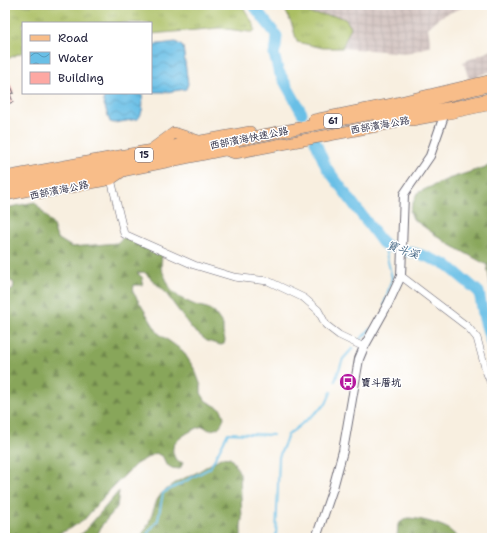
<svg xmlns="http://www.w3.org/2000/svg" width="497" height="543" font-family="'Shantell Sans','LXGW WenKai TC',sans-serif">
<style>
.industrial{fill:url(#industrial-grid)}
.grass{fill:url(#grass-tufts);stroke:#667050}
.forest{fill:url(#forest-firs);stroke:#55644a}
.water{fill:url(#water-waves);stroke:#467090}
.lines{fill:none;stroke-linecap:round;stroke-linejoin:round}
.stream{stroke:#69bfe6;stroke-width:2}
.river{stroke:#69bfe6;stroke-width:11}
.building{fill:url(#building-cross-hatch)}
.minor-casing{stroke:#6d6a75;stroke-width:8}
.tertiary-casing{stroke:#6d6a75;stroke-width:10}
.primary-casing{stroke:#6d6a75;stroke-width:12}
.trunk-casing{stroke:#6d6a75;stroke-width:12}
.minor{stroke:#fff;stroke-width:7}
.tertiary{stroke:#fff;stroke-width:8}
.primary{stroke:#f8bd89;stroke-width:11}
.trunk{stroke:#f8bd89;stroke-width:11}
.labels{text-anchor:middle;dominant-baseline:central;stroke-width:3;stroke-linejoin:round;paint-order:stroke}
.shield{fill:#fff;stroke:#646476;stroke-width:1}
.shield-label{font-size:9px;font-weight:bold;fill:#22223b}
.street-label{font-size:10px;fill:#22223b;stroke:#fff}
.poi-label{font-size:10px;font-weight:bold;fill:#22223b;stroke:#fff;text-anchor:start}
.water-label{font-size:11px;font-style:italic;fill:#3e617f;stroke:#fff}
</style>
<defs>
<pattern id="industrial-grid" width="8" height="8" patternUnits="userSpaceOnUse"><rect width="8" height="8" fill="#d0c0bc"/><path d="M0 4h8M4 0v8" fill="none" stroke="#b2a5a2"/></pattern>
<pattern id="grass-tufts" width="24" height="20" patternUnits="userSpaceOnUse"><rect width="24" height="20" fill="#abbf64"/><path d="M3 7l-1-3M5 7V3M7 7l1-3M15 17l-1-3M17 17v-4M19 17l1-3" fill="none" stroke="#8b9b54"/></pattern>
<pattern id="forest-firs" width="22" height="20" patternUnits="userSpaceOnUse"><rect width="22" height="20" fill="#88a65a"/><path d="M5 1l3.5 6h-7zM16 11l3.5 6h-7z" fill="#6f874c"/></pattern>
<pattern id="water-waves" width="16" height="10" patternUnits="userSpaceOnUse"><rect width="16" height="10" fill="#69bfe6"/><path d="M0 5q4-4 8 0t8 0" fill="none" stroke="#569bbc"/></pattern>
<pattern id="building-cross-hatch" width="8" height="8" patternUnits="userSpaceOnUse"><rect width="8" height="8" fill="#fda8a3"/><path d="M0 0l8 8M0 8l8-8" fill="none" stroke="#d9908d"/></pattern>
</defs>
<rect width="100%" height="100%" fill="#fff"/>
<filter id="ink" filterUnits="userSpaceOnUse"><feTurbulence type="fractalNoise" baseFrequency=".025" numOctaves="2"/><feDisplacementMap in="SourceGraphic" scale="8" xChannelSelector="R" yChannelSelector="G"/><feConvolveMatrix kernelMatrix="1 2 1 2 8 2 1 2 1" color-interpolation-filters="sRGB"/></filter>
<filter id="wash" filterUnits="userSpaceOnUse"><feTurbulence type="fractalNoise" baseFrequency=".012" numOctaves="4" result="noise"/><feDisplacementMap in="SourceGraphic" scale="16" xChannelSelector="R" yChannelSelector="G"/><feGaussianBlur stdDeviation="0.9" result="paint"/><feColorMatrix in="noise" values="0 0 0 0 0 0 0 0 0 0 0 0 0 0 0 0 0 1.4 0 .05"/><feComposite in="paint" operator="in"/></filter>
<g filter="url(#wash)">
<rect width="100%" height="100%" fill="#f8efe0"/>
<!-- industrial -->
<path class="industrial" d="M307 5H468L440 17 428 28 431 46 408 53 342 48 351 27 338 16 310 14 307 6Z
M492 50V71L469 79 463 62Z"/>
<!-- grass -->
<path class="grass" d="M5 5H242L254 25 255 30 253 32H249L219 28 151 34V23H23V52L5 60Z
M283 5H307V6L310 14 338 16 345 19 351 27 342 48H323L297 42 292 25Z"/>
<!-- forest -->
<path class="forest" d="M492 165V289H491L487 265 447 243 413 219 410 211 417 193 448 179Z
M35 202 53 225 57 238 72 247 117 243 124 237 145 248 162 254 161 268 171 290 180 298 195 305 207 308 214 312 223 325V333L225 340 224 344 221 345 207 341 192 329 165 292 144 272 137 273 143 278 142 285H134L133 292 158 333 183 351 195 370 201 386V393L206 401 221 409 224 417C221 427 219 429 209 430L203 426C195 428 178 437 174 445 171 450 174 456 176 460L183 463 180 469 172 468 166 464 163 457 156 453 136 464 110 490 83 521 65 531 46 538H5V292L13 290 14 283 5 278V208Z
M222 457 230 458 235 464 240 474 242 519 241 526V538H140L148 525 157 500 162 493 178 481 196 473Z
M119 491 117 507 102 525 96 538H73L83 533Z
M407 518C418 518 437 523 447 528 451 531 455 535 459 538H397L398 524Z"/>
<!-- water -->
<path class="water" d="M176 42 183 47 188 84 186 89 167 92H153L151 91V45Z
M105 93H142C143 102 144 112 138 119L114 123 110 122 103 101Z"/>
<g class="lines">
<!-- stream -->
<path class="stream" d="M384 245 392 278 384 305
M360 340 370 329
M335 381 343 359 353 348
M144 538 158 520 163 493 210 468 228 433 273 435
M276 538 279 457 288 435 326 404 331 392"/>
<!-- river -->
<path class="river" d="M253 5 277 36 276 47 274 54 278 70 302 113
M315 141 326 167 384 245 422 255 447 265 479 292 484 319 492 346"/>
</g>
<g id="blocks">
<!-- building -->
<path class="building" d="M10 84 14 93 10 94 13 102 5 105V97L7 96 5 92V86Z"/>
</g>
</g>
<g filter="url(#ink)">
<use href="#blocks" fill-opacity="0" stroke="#6d6a75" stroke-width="1"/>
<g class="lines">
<defs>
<path id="minor" d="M111 179 124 234 194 265 234 277 268 281 304 298 318 310 326 325 339 335 364 347
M401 276 468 327 477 338 486 371 492 386"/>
<path id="tertiary" d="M316 538 333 488 343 451 359 359 364 347 388 304 401 276 404 194 430 156 445 113"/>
<path id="primary" d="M314 120 387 105 492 80
M412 120 445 114 492 104
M137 160 174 133 235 153 282 144 393 123
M5 177 250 132
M41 193 111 179 124 170"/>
<path id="trunk" d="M379 120 453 107 492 98
M5 185 387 111 492 85
M5 195 234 148"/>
</defs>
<!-- minor casing -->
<use href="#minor" class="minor-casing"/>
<!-- tertiary casing -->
<use href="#tertiary" class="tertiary-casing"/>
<!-- primary casing -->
<use href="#primary" class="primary-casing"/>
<!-- trunk casing -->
<use href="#trunk" class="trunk-casing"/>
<!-- minor -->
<use href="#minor" class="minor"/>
<!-- tertiary -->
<use href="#tertiary" class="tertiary"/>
<!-- primary -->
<use href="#primary" class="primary"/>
<!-- trunk -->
<use href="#trunk" class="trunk"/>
</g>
</g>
<!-- icons -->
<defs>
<symbol id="bus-disc" viewBox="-11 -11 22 22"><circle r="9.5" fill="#b5179e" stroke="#fff"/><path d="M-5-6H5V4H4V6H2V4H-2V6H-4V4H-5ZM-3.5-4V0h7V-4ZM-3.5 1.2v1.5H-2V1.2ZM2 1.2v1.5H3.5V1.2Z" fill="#fff"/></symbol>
</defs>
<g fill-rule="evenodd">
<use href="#bus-disc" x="338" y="372" width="20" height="20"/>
</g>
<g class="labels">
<!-- shield labels -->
<g class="shield">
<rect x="324" y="114" width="18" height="14" rx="3"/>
<rect x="135" y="148" width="18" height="14" rx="3"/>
</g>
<g class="shield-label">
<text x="333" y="121">61</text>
<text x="144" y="155">15</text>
</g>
<!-- street labels -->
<g class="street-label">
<text transform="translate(380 125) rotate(-10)">西部濱海公路</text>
<text transform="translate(249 138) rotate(-11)">西部濱海快速公路</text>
<text transform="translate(59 190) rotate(-11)">西部濱海公路</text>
</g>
<!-- poi labels -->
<g class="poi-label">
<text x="361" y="382">寶斗厝坑</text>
</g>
<!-- water labels -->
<g class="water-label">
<text transform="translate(403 250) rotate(19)">寶斗溪</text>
</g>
</g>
<!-- margin -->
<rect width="497" height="543" fill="none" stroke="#fff" stroke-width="20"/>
<!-- legend -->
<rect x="22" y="22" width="130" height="72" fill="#ffffff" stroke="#a7a7b1"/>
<rect x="30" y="35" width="20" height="6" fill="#f8bd89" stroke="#a7a7b1"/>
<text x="58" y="42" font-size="12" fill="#22223b">Road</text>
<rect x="30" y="52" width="20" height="12" fill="url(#water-waves)" stroke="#a7a7b1"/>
<text x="58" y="62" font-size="12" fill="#22223b">Water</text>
<rect x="30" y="72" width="20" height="12" fill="#fda8a3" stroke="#a7a7b1"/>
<text x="58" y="82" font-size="12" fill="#22223b">Building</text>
</svg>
